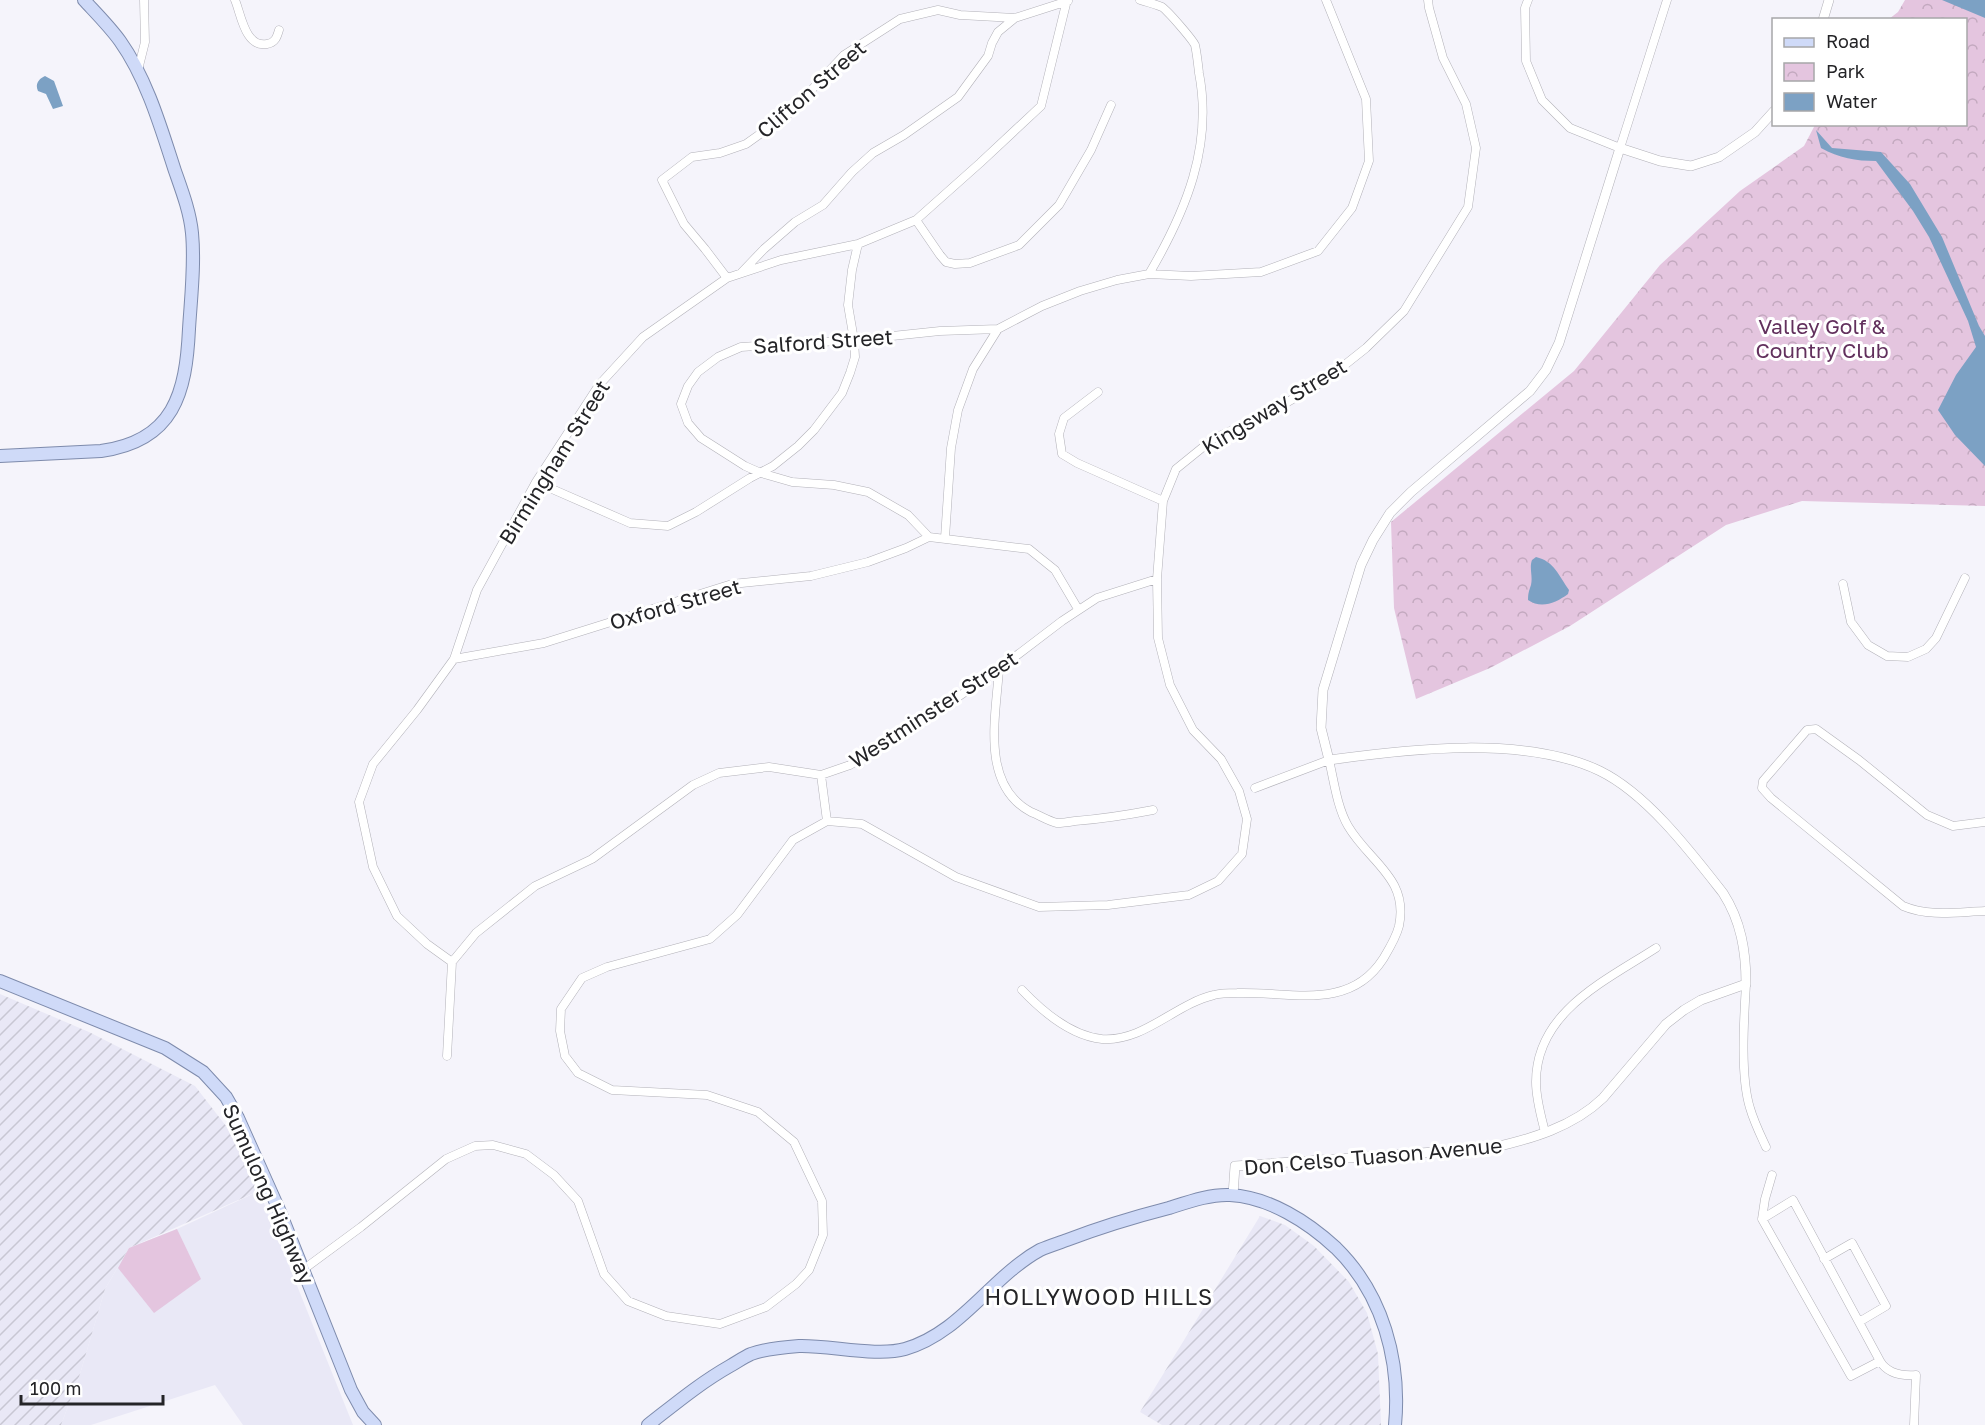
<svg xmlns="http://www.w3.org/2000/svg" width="1985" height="1425" font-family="'Golos Text',sans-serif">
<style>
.built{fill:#e9e8f6}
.industrial{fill:url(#industrial-furrows)}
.grass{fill:#e4c5df}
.park{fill:url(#park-crowns)}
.water{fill:#7ca1c4}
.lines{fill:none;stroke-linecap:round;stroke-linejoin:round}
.minor-casing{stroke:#b2b1b8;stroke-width:9}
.tertiary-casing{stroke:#b2b1b8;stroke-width:10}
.primary-casing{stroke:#7e8bac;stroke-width:14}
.minor{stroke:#fff;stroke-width:8}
.tertiary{stroke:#fff;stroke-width:9}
.primary{stroke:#cfdaf8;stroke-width:12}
.labels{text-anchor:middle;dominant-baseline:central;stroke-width:6;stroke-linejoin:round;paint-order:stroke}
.street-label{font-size:21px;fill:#242427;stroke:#fff}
.park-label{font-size:21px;fill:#62305d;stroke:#fff}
.neighbourhood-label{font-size:22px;letter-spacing:1.5px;fill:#242427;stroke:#fff}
</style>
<defs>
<pattern id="industrial-furrows" width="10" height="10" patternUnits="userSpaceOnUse" patternTransform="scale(1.5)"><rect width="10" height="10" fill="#e9e8f6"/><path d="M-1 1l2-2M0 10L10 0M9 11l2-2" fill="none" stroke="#c8c7d3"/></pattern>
<pattern id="park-crowns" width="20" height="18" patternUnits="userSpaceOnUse" patternTransform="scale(1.5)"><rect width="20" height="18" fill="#e4c5df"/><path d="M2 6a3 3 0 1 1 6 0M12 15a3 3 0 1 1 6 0" fill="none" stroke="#c3a9bf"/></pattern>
</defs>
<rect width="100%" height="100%" fill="#f5f4fb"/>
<!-- built -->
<path class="built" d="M259 1191 353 1425H243L215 1385 91 1425H61L80 1374 105 1289 129 1248 177 1229Z"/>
<!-- industrial -->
<path class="industrial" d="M0 994 89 1032 195 1086 226 1126 259 1191 129 1248 105 1289 80 1374 61 1425H0Z
M1260 1216 1285 1225 1314 1246 1349 1282 1367 1313 1378 1354 1381 1425H1162L1140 1412Z"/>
<!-- grass -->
<path class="grass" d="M177 1229 201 1279 154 1313 118 1268 129 1248Z"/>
<!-- park -->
<path class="park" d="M1905 0H1985V506L1802 501 1726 525 1570 626 1490 668 1416 699 1394 608 1391 522 1574 371 1660 265 1740 191 1804 146 1815 125 1966 124V20L1889 19 1898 12Z"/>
<!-- water -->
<path class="water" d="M1942 0H1985V18Z
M45 76 54 81 63 106 53 109 46 94 38 91C35 85 38 79 45 76Z
M1816 130 1832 148 1881 152 1910 184 1942 237 1979 326 1985 336V466L1955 435 1938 410 1956 375 1976 347 1968 321 1929 237 1913 211 1876 161C1856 161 1839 158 1821 148Z
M1536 557C1554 561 1559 576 1569 590L1568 594C1556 603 1541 609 1528 600 1528 593 1529 591 1531 585 1533 576 1529 568 1532 560Z"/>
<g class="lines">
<defs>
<path id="minor" d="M235 0C241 14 245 48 267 44 275 43 277 37 279 30
M1140 0C1147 2 1155 4 1162 7 1168 11 1192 39 1195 45 1197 54 1198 64 1199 73 1213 146 1186 211 1149 274
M1528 0 1525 8 1526 61 1542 100 1570 128 1620 148 1667 0
M138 70 145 42 144 0
M916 220 940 255 946 262 955 264 970 263 1019 245 1059 205 1091 150 1111 105
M741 273 764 249 795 222 823 205 852 172 873 153 904 135 958 97 988 56 992 43 998 32 1015 18
M727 278 705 249 684 224 662 180 692 157 720 153 746 144 791 112 844 55 900 19 938 10 960 15 1015 18 1068 1
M998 329 940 331 854 340 741 347 718 357 698 372 688 386 681 404 688 423 701 438 745 466 761 473 792 482 834 485 868 492 908 515 929 537 1029 549 1055 570 1078 609
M1098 392 1064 418 1059 434 1062 454 1077 463 1163 501
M536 482 630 523 668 526 696 512 750 478 773 466 798 446 814 430 842 393 850 373 855 357 854 340 848 305 852 270 858 244
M945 538 951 448 958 410 973 369 998 329 1042 306 1080 291 1117 280 1149 274 1191 276 1261 272 1318 251 1352 208 1369 161 1366 99 1326 0
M1843 584 1851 622 1868 645 1887 656 1908 657 1926 649 1936 638 1965 578
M454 659 544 643 732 584 811 576 868 562 906 548 929 537
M999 669C996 716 980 785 1031 812 1039 815 1048 821 1057 823 1062 823 1069 822 1075 821 1101 819 1127 815 1153 810
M821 775 827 821
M1985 822 1953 826 1927 815 1859 760 1816 729 1807 730 1763 781 1762 788 1771 798 1903 906C1929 917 1957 912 1985 911
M452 962 427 944 397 916 373 867 359 802 373 764 417 710 454 659 477 590 536 482 599 385 643 337 727 278 781 260 858 244 916 220 980 163 1041 106 1067 0
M1746 984C1744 1018 1740 1076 1750 1108 1754 1122 1760 1134 1766 1147
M1022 990C1042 1011 1071 1036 1102 1039 1144 1042 1175 1004 1214 995 1221 993 1230 993 1237 993 1289 991 1349 1012 1383 959 1389 949 1396 938 1399 926 1409 878 1369 862 1348 826 1337 807 1334 781 1329 760L1255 788
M447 1056 452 962 476 933 535 886 592 859 693 785 719 773 769 767 821 775 850 765 924 720 999 669 1062 621 1097 598 1157 579
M1545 1132C1541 1116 1536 1099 1536 1082 1536 1012 1605 981 1656 948
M1772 1175 1765 1199 1762 1219 1851 1376 1880 1361C1887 1373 1902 1376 1916 1375L1914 1425
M1762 1219 1793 1200 1880 1361
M1824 1259 1852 1243 1886 1306 1859 1322
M304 1269 361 1227 446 1159 475 1146 493 1145 526 1154 554 1175 578 1201 604 1274 628 1301 666 1316 720 1324 766 1307 796 1284 809 1270 823 1235 822 1201 794 1142 758 1112 707 1095 612 1090 578 1073 565 1056 560 1031 561 1009 582 978 607 967 710 939 737 915 793 840 827 821 862 824 956 877 1039 907 1108 905 1189 895 1218 881 1242 854 1247 819 1239 791 1221 759 1193 730 1170 685 1158 638 1157 579 1163 501 1176 469 1213 439 1267 414 1327 379 1366 348 1404 311 1468 207 1476 148 1466 104 1443 58 1429 8 1428 0"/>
<path id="tertiary" d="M1823 20 1829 0
M1233 1195 1235 1166 1491 1148C1531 1139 1573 1127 1603 1098L1666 1024 1684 1010 1701 1000 1746 984C1746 951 1741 921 1723 893 1691 852 1647 794 1600 771 1526 735 1408 749 1329 760L1321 728 1323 690 1361 565 1373 540 1390 513 1411 492 1530 391 1546 370 1559 343 1620 148 1660 161 1691 166 1719 157 1755 132 1774 111"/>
<path id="primary" d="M0 456 101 451C174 441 186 393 189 329 191 297 195 264 192 233 190 212 182 191 175 171 161 128 147 79 120 41 110 27 96 13 84 0
M0 981 165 1048 203 1072 226 1097 238 1118 280 1212 351 1390 363 1412 375 1425
M648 1425C675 1404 700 1383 730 1366 737 1362 744 1357 751 1354 762 1350 786 1347 799 1346 829 1345 877 1357 905 1349 961 1333 991 1277 1040 1250 1049 1246 1059 1243 1067 1240 1101 1227 1134 1217 1169 1208 1188 1202 1210 1194 1230 1195 1269 1197 1308 1222 1336 1248 1383 1294 1401 1361 1395 1425"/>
</defs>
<!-- minor casing -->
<use href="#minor" class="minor-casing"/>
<!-- tertiary casing -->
<use href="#tertiary" class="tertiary-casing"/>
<!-- primary casing -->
<use href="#primary" class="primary-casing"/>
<!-- minor -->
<use href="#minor" class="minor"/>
<!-- tertiary -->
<use href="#tertiary" class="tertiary"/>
<!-- primary -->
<use href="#primary" class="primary"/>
</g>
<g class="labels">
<!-- street labels -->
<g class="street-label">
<text transform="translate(811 89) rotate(-41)">Clifton Street</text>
<text transform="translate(823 341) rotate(-4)">Salford Street</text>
<text transform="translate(1274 406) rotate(-31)">Kingsway Street</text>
<text transform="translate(554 462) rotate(-58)">Birmingham Street</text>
<text transform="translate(675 604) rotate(-16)">Oxford Street</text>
<text transform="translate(933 709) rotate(-33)">Westminster Street</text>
<text transform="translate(1373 1156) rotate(-5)">Don Celso Tuason Avenue</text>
<text transform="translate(269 1194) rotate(66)">Sumulong Highway</text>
</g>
<!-- park labels -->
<g class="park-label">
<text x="1822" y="326">Valley Golf &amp;<tspan x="1822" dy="24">Country Club</tspan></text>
</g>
<!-- neighbourhood labels -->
<g class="neighbourhood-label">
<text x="1099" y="1296">HOLLYWOOD HILLS</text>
</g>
</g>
<!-- legend -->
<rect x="1772" y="18" width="195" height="108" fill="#ffffff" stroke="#a7a7a9" stroke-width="1.5"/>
<rect x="1784" y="38" width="30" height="9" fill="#cfdaf8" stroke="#a7a7a9" stroke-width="1.5"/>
<text x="1826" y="48" font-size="18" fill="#242427">Road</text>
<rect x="1784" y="63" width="30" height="18" fill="url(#park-crowns)" stroke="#a7a7a9" stroke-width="1.5"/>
<text x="1826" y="78" font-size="18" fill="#242427">Park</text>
<rect x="1784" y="93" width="30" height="18" fill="#7ca1c4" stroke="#a7a7a9" stroke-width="1.5"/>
<text x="1826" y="108" font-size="18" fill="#242427">Water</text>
<!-- scale -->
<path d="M21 1395v9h142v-9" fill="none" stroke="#242427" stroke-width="3"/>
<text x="30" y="1395" font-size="18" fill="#242427" stroke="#ffffff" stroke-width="4.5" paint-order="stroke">100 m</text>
</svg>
